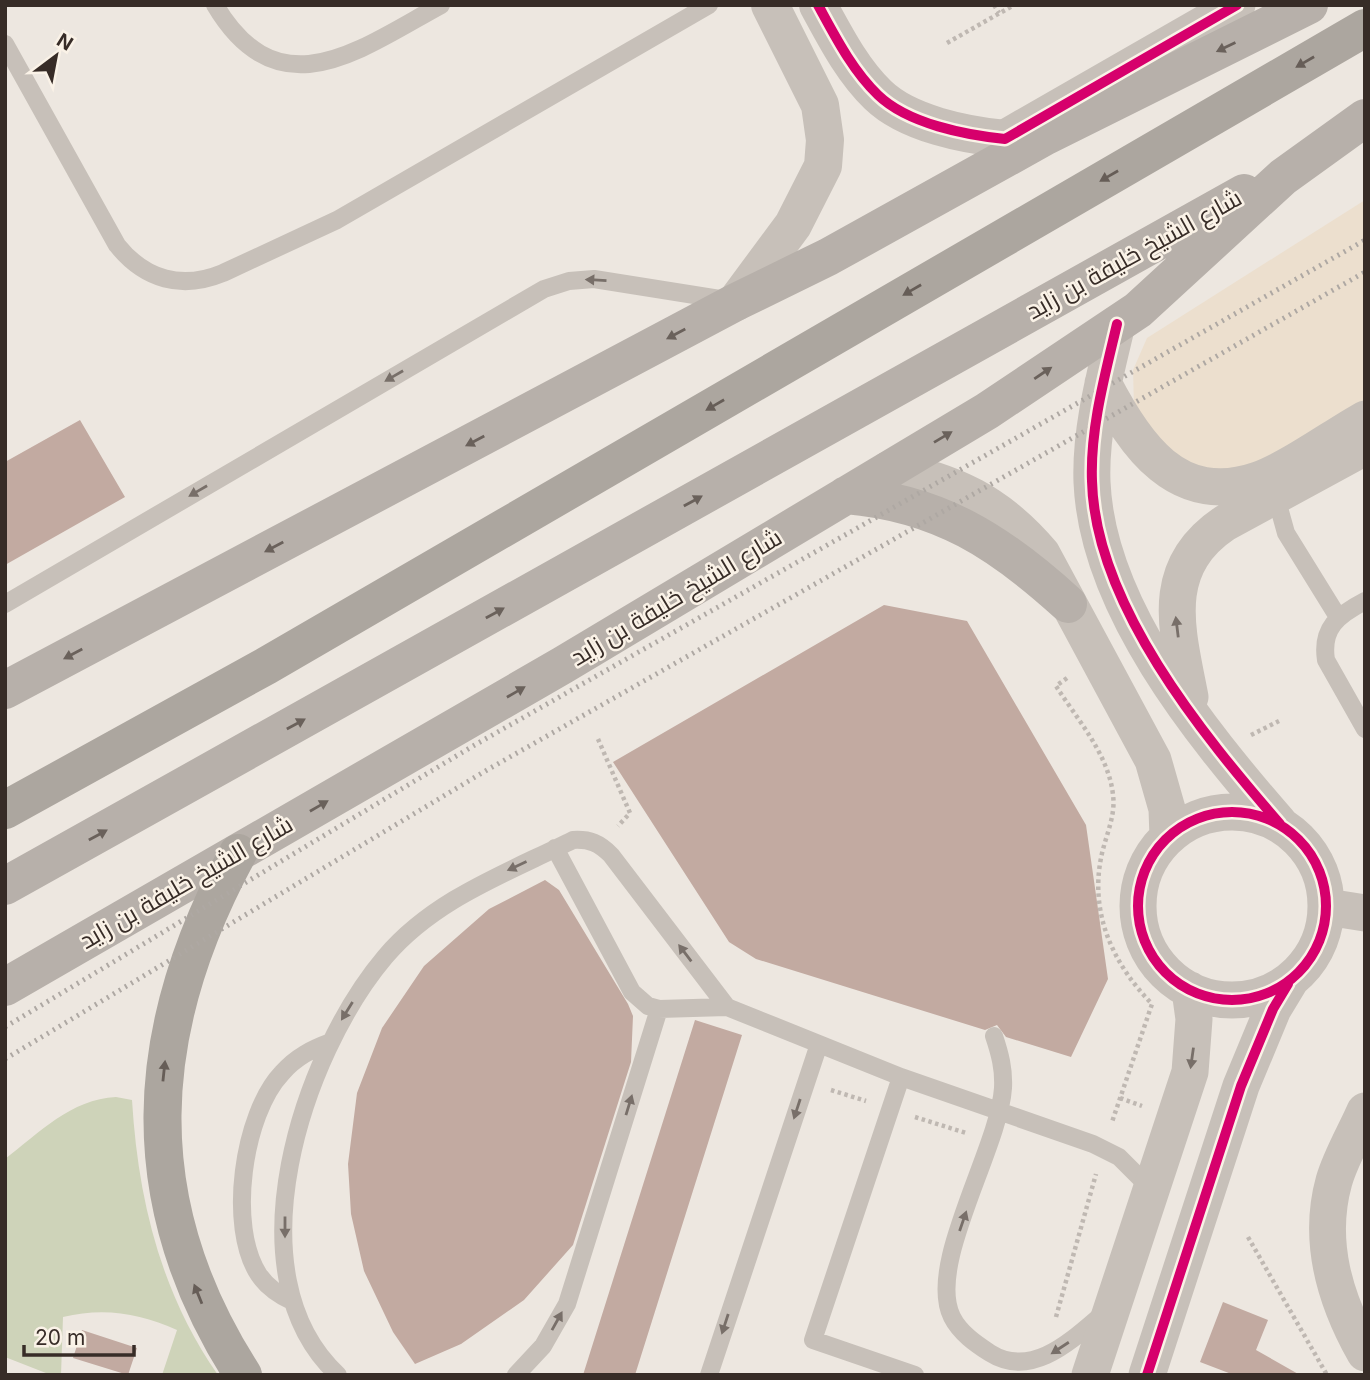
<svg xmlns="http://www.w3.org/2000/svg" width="1370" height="1380" font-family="Inter,Cairo,sans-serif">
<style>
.green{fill:#ced3b9}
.plaza{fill:#ecdfce}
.building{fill:#c2aaa1}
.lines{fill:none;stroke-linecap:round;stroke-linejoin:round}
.path{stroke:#bfb8b2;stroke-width:4.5;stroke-dasharray:3.5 3.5;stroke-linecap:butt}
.service{stroke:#c7c0b9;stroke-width:18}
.minor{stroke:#c7c0b9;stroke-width:37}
.tertiary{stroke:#c7c0b9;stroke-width:38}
.secondary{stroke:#b7b0aa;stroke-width:38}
.motorway{stroke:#aca69f;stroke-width:38}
.rail{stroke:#aea8a3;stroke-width:5;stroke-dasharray:2 5;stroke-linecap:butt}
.cycleway-casing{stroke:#faf2e7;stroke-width:15}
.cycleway{stroke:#d6006c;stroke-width:10}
.oneway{fill:#6a615b}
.oneway2{fill:#665d57}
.oneway3{fill:#786f69}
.labels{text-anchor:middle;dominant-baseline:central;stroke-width:5;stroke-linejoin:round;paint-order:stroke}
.street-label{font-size:24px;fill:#372c27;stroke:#faf2e7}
</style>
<rect width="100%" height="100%" fill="#ede7e0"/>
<!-- green -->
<path class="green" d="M116 1097 132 1100C138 1198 160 1292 218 1375H162L177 1330C140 1313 103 1307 63 1317L61 1375H51L5 1357V1159C39 1133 71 1099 116 1097Z"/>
<!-- plaza -->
<path class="plaza" d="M1365 200V407L1236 476 1183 465 1134 408 1133 370 1147 338Z"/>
<!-- building -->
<path class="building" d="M80 420 125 497 5 565V462Z
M884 605 967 621 1086 825 1108 979 1071 1057 1006 1037 997 1025 985 1030 756 959 729 942 613 762Z
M545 880 559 890 628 1004 633 1016 631 1062 573 1245 524 1300 461 1344 415 1364 393 1332 364 1271 351 1214 348 1164 357 1093 382 1028 424 966 489 909Z
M695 1020 742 1035 635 1375H583Z
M1223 1302 1268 1320 1256 1350 1300 1375H1234L1200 1362Z
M82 1330 137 1348 128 1375 73 1358Z"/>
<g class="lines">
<!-- path -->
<path class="path" d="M994 5 999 13
M947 43 1014 5
M1067 678 1056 686C1077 719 1109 755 1113 795 1116 816 1105 837 1101 858 1090 914 1113 964 1152 1004L1112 1122
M1251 735 1279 721
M598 739 630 813 618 826
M831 1090 866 1101
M1120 1098 1142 1106
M915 1117 966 1133
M1248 1237 1327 1375
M1056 1317 1096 1174"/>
<!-- service -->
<path class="service" d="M215 5C279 113 360 49 441 5
M5 44 117 245C145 280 182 290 223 273L337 220 709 5
M1276 497 1286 533 1338 617
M1365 601C1338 615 1321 628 1326 660L1365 729
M5 604 544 289 569 281 594 279 726 300
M555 848 632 992 648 1006 659 1009 727 1007 901 1077 1093 1144 1119 1157 1151 1189
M994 1036C1000 1054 1004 1069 1003 1088 999 1149 926 1265 952 1317 960 1333 976 1344 990 1353 1033 1380 1074 1338 1105 1312
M901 1077 813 1340 915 1375
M292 1301C279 1295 268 1288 259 1275 227 1227 243 1114 282 1073 296 1057 312 1049 331 1042
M338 1375C229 1274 303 1054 385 957 434 899 507 873 573 840 590 839 599 843 611 855L727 1007
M516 1375 543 1346 567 1304 659 1009
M709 1375 819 1044"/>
<!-- minor -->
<path class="minor" d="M1007 137 1237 5
M1117 324C1105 375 1090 430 1092 482 1097 606 1200 732 1279 823
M1103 383C1135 445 1177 508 1258 480 1291 468 1333 437 1365 419
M888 470C952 479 1000 504 1042 554L1153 760 1167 809 1168 837
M1190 697C1177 629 1158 568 1225 523L1365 447
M1138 906a94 94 0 1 1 188 0a94 94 0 1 1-188 0Z
M1327 907 1365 913
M1365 1111C1355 1134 1341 1157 1334 1181 1317 1242 1335 1300 1365 1353
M1090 1375 1190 1072 1194 1019 1190 990
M1147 1375 1241 1086 1273 1009 1290 981"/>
<!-- tertiary -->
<path class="tertiary" d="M818 5C835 36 852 70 878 95 908 124 966 135 1005 139
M736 302 793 225 823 166 825 140 820 105 770 5"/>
<!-- secondary -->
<path class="secondary" d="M846 495C940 503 1000 542 1068 604
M5 690 736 302 828 257 1046 136 1309 5
M5 886 1244 193
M5 987 563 665 987 411 1138 310 1283 177 1365 118"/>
<!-- motorway -->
<path class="motorway" d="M5 810 266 666 1365 28
M238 853C142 1030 131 1201 243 1375"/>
<!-- rail -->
<path class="rail" d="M5 1027 473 746 1365 240
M5 1059 487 770 1365 272"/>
<defs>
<path id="cycleway" d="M818 5C835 36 852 70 878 95 908 124 966 135 1005 139L1237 5
M1117 324C1105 375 1090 429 1092 481 1095 604 1202 734 1280 824
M1138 906a94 94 0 1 1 188 0a94 94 0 1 1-188 0Z
M1147 1375 1241 1086 1273 1009 1288 984"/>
</defs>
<!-- cycleway casing -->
<use href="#cycleway" class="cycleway-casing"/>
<!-- cycleway -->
<use href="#cycleway" class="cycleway"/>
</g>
<!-- one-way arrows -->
<defs><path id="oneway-solid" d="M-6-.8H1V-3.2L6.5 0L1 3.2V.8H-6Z" transform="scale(1.75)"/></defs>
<g class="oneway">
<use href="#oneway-solid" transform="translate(1226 47) rotate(154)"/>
<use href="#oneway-solid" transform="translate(676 334) rotate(152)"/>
<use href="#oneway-solid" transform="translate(1043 373) rotate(-34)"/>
<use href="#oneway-solid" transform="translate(943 437) rotate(-31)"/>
<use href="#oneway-solid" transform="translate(475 441) rotate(152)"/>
<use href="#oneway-solid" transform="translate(693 501) rotate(-29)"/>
<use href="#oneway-solid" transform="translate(274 547) rotate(152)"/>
<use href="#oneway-solid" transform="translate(495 613) rotate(-29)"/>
<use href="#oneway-solid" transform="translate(73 654) rotate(152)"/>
<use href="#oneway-solid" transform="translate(516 692) rotate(-30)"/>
<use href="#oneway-solid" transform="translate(296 724) rotate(-29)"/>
<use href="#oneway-solid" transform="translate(319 806) rotate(-30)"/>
<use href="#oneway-solid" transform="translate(98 835) rotate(-29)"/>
</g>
<g class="oneway2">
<use href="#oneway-solid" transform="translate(1305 62) rotate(150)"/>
<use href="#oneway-solid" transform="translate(1109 176) rotate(150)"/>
<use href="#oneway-solid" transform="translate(912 290) rotate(150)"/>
<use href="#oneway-solid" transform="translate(715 405) rotate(150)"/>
<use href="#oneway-solid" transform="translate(164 1071) rotate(-84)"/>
<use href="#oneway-solid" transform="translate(198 1294) rotate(-112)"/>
</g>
<g class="oneway3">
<use href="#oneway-solid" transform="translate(596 280) rotate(-177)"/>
<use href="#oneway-solid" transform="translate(394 376) rotate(150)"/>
<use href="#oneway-solid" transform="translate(198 491) rotate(150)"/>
<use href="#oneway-solid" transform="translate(1177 627) rotate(-97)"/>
<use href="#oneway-solid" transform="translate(517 866) rotate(155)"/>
<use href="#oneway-solid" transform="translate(685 953) rotate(-127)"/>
<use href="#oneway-solid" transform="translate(347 1011) rotate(122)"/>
<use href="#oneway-solid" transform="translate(1192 1058) rotate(98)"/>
<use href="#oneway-solid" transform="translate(629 1105) rotate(-73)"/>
<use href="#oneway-solid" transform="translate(797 1109) rotate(108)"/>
<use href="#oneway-solid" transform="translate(963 1221) rotate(-71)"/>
<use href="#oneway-solid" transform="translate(285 1227) rotate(90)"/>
<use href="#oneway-solid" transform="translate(557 1321) rotate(-61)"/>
<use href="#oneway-solid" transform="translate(725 1324) rotate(108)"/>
<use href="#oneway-solid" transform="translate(1060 1348) rotate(147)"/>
</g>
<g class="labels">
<!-- street labels -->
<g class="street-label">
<text transform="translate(1134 254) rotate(-29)">شارع الشيخ خليفة بن زايد</text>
<text transform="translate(676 597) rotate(-31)">شارع الشيخ خليفة بن زايد</text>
<text transform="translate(186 882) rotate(-30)">شارع الشيخ خليفة بن زايد</text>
</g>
</g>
<!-- border -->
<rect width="1370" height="1380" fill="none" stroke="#372c27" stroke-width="14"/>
<!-- north arrow -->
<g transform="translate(56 56) rotate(32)" stroke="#faf2e7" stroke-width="5" paint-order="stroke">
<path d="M0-5L12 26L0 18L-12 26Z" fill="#372c27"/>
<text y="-10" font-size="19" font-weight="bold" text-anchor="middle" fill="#372c27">N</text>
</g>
<!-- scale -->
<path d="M24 1345v10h110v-10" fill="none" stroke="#372c27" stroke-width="3.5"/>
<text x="35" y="1345" font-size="21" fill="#372c27" stroke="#faf2e7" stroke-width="5" paint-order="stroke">20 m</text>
</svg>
